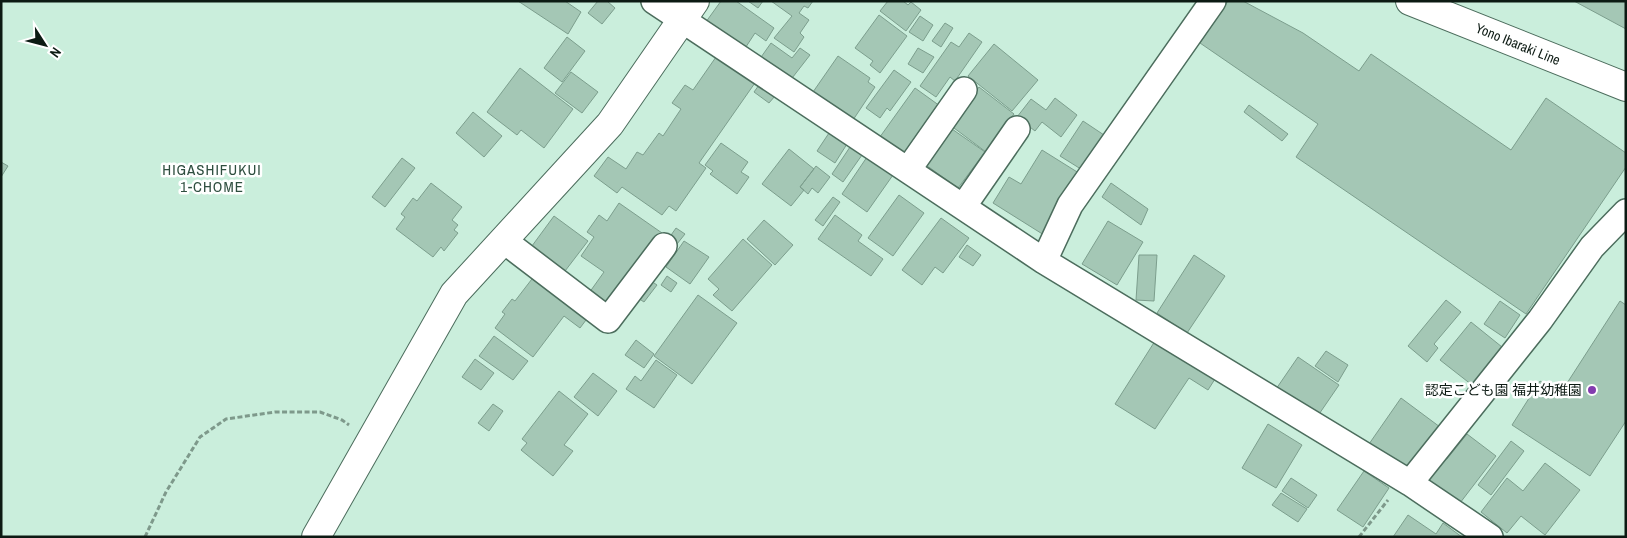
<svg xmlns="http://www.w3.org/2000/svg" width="1627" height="538" font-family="'Archivo Narrow','Noto Sans JP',sans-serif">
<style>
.building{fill:#a4c7b5;stroke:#7c9e8d}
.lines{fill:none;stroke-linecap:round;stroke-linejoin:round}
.minor-casing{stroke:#4c6d5d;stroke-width:28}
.tertiary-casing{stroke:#4c6d5d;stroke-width:30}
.secondary-casing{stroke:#4c6d5d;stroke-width:30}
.path{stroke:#7e998b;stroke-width:3;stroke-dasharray:5 2.5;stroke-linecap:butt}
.minor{stroke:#fff;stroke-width:25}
.tertiary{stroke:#fff;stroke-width:28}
.secondary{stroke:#fff;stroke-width:28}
.poi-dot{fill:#833caf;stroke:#fff;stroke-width:2}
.labels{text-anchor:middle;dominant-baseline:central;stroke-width:5;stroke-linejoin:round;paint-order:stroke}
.street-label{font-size:14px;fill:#0c1a13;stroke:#fff}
.poi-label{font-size:14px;fill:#0c1a13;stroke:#fff;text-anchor:end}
.neighbourhood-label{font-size:15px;letter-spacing:1px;fill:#2e4e3f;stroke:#fff}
</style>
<rect width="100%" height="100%" fill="#caeedc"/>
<!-- building -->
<path class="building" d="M518 1H565L581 12 568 34Z
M598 1H607L615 8 602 24 588 13Z
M721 1H736L774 28 766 41 755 33 742 53 703 26Z
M748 1H763L758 8Z
M771 1H813L808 8 804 6 799 13 809 20 800 33 804 37 794 52 774 38 792 16Z
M888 1H903L908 5 911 2 921 10 906 31 880 11Z
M1228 1H1243L1303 33 1359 71 1371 54 1511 150 1546 98 1626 153V167L1526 314 1296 157 1318 124 1200 43Z
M1574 1H1624L1626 2V29Z
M879 15 907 36 880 73 870 65 873 61 855 48Z
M920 16 933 25 923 41 909 32Z
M945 23 953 28 941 47 932 41Z
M969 33 982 42 955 81 950 77 936 97 920 86 951 42 959 47Z
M567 37 585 51 562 82 544 68Z
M771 43 792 58 800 48 810 55 789 82 759 60Z
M994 44 1038 80 1012 111 968 76Z
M918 48 934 57 923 73 908 64Z
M838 56 870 78 868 82 875 87 853 120 813 92Z
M716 57 740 73 743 69 757 80 699 163 706 168 676 211 669 206 662 215 622 187 617 193 594 176 608 157 626 169 637 152 643 155 659 133 663 136 681 109 672 103 685 85 693 90Z
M520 68 573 109 544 148 521 130 517 135 487 112Z
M894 70 911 82 890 111 887 108 880 118 866 108Z
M571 72 598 92 582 113 555 93Z
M759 85 775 96 769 103 754 92Z
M979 87 1014 114 986 152 950 125Z
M915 88 940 106 901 159 877 141Z
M1055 98 1077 115 1061 137 1042 122 1035 131 1017 117 1031 99 1046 110Z
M1249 105 1288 134 1282 141 1244 112Z
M473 112 502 136 484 157 456 133Z
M1083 121 1107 137 1084 171 1060 156Z
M952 129 985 152 958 188 926 165Z
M829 133 847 144 835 163 817 151Z
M721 143 748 162 741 172 749 177 737 194 710 174 713 171 705 165Z
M850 147 862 155 843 182 832 174Z
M789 149 814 169 800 187 804 190 791 206 762 184Z
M1042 150 1082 175 1044 235 993 203 1009 177 1021 184Z
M867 157 893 175 867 212 842 194Z
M402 158 415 168 385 207 372 197Z
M1 162 8 166 1 177Z
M816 166 830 177 818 193 812 188 808 194 800 187Z
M431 183 462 207 452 220 458 225 454 230 458 233 444 251 441 247 433 257 396 229 405 217 401 214 413 198 417 201Z
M1111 183 1148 209 1141 225 1102 197Z
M899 195 924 213 893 256 868 238Z
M833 197 840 202 823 226 815 220Z
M619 203 662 233 611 307 589 293 604 272 581 256 594 237 587 232 599 215 607 221Z
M835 215 862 235 858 241 883 259 871 276 818 239Z
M554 216 588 241 562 275 529 250Z
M941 218 969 238 943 273 935 267 922 285 902 270Z
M764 220 793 245 775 265 747 239Z
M1108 221 1143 242 1117 285 1082 264Z
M676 228 685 234 677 244 669 238Z
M743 239 772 265 732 311 713 295 719 289 708 279Z
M684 241 709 257 690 284 666 267Z
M967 245 981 255 973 266 959 257Z
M1139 255H1157L1154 301 1136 300Z
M1194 255 1225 276 1187 333 1157 313Z
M535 275 589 316 580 328 564 316 533 357 495 328 505 314 502 312 512 299 515 301Z
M667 276 677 283 671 292 661 285Z
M645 277 657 285 644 302 632 294Z
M698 295 737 323 692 384 654 356Z
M1446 300 1461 312 1434 344 1438 348 1427 362 1408 346Z
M1500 301 1520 315 1505 338 1484 324Z
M1620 301 1626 305V421L1590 476 1512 425 1540 381 1560 394Z
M1471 322 1502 347 1472 385 1440 360Z
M494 336 528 361 513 380 479 356Z
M636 340 654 354 644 368 625 355Z
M1155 341 1215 379 1208 390 1189 378 1155 429 1115 404Z
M1326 351 1348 365 1338 382 1315 366Z
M1298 357 1339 385 1315 420 1274 392Z
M475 359 494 373 481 390 462 377Z
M656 360 677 375 654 408 626 389 635 376 641 381Z
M593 373 617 391 598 416 574 397Z
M559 391 588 414 564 445 573 451 553 476 521 450 527 443 522 439Z
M1401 398 1440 427 1407 472 1369 444Z
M493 404 503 411 489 431 478 423Z
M1268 424 1302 445 1276 488 1242 468Z
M1467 434 1496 456 1460 503 1423 476 1440 454 1447 459Z
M1511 441 1524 451 1491 495 1478 485Z
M1545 463 1580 490 1545 535 1521 516 1507 533 1481 512 1507 478 1523 491Z
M1364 471 1389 488 1363 527 1337 510Z
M1291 478 1317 495 1308 508 1282 491Z
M1281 493 1307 509 1298 522 1272 505Z
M1408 515 1436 534 1443 523 1462 537H1393Z"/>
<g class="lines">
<defs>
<path id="minor" d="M654 1 1044 261 1410 483 1490 537
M908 170 964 90
M963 207 1017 129
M503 240 608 320 664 246
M1044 261 1070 205 1213 1
M1410 483 1540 320 1592 247 1626 212"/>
<path id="tertiary" d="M316 537 454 294 610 124 695 1"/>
<path id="secondary" d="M1410 1 1626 87"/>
</defs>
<!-- minor casing -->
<use href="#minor" class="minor-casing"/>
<!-- tertiary casing -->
<use href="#tertiary" class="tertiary-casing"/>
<!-- secondary casing -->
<use href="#secondary" class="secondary-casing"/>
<!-- path -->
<path class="path" d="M145 537 166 492 200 437 226 419 275 412H320L342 420 349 425
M1359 537 1388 500"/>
<!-- minor -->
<use href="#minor" class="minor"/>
<!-- tertiary -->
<use href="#tertiary" class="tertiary"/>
<!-- secondary -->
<use href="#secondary" class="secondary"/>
</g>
<!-- markers -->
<circle class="poi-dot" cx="1592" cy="390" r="5"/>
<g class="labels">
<!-- street labels -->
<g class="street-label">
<text transform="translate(1518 44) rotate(22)">Yono Ibaraki Line</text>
</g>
<!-- poi labels -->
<g class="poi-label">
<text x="1582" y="390">認定こども園 福井幼稚園</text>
</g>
<!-- neighbourhood labels -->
<g class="neighbourhood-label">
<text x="212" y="169">HIGASHIFUKUI<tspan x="212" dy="17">1-CHOME</tspan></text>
</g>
</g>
<!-- border -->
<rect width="1627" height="538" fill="none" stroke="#0c1a13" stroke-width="5"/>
<!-- north arrow -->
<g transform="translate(45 45) rotate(126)" stroke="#ffffff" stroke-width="4" paint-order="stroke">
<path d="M0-4L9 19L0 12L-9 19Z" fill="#0c1a13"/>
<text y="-8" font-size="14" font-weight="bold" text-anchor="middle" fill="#0c1a13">N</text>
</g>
</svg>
